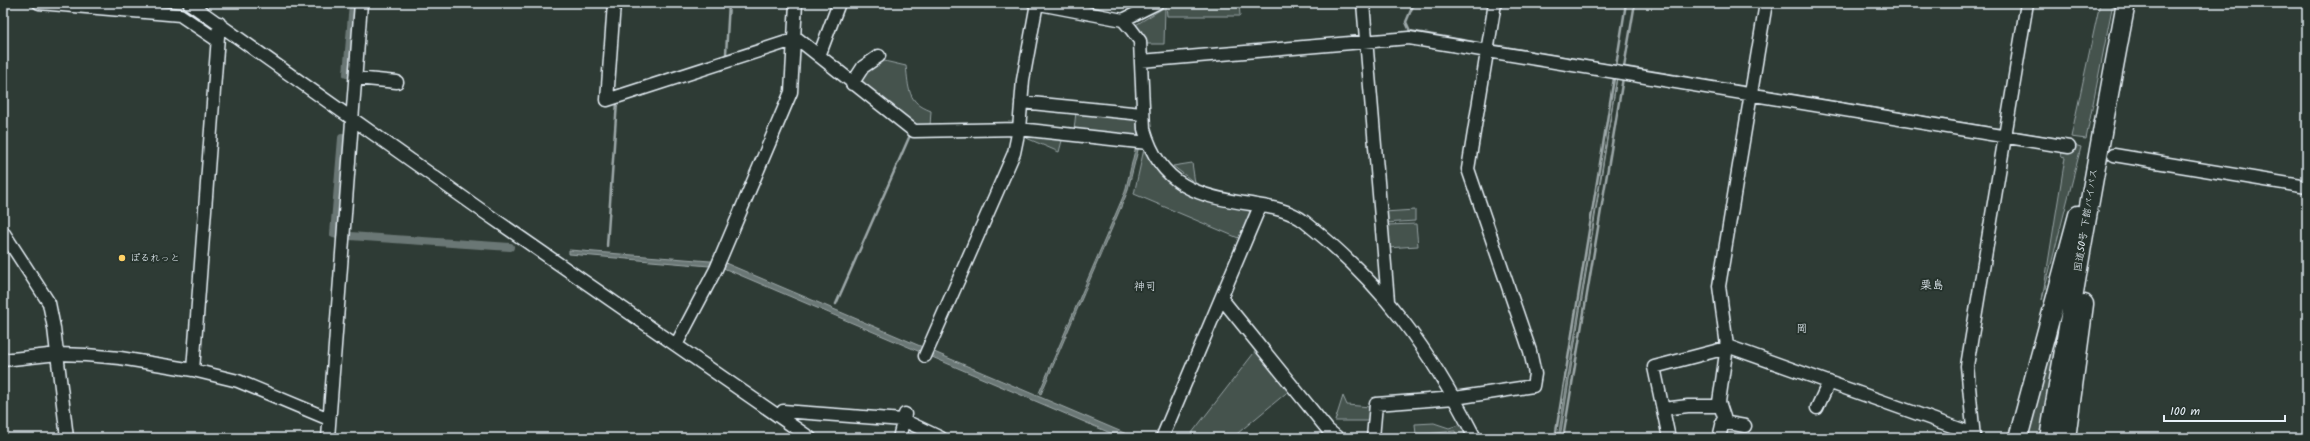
<svg xmlns="http://www.w3.org/2000/svg" width="2310" height="441" font-family="Kalam,'Klee One',sans-serif">
<style>
.green{fill:#45524e;stroke:#96a2a3}
.water{fill:#6b7775;stroke:#9da8a9}
.lines{fill:none;stroke-linecap:round;stroke-linejoin:round}
.stream{stroke:#9da8a9;stroke-width:2.5}
.canal{stroke:#6b7775;stroke-width:8}
.minor-casing{stroke:#e8f1f8;stroke-width:15}
.highway-casing{stroke:#e8f1f8;stroke-width:21}
.minor{stroke:#26332d;stroke-width:12}
.highway{stroke:#26332d;stroke-width:18}
.poi-dot{fill:#ffd166;stroke:#26332d;stroke-width:1.5}
.labels{text-anchor:middle;dominant-baseline:central;stroke-width:4;stroke-linejoin:round;paint-order:stroke}
.street-label{font-size:10px;fill:#e8f1f8;stroke:#26332d}
.poi-label{font-size:10px;fill:#e8f1f8;stroke:#26332d;text-anchor:start}
.neighbourhood-label{font-size:11px;fill:#e8f1f8;stroke:#26332d}
.quarter-label{font-size:12px;fill:#e8f1f8;stroke:#26332d}
</style>
<rect width="100%" height="100%" fill="#2e3b35"/>
<filter id="ink" filterUnits="userSpaceOnUse"><feTurbulence type="fractalNoise" baseFrequency=".025" numOctaves="2"/><feDisplacementMap in="SourceGraphic" scale="8" xChannelSelector="R" yChannelSelector="G"/><feConvolveMatrix kernelMatrix="1 2 1 2 8 2 1 2 1" color-interpolation-filters="sRGB"/></filter>
<g filter="url(#ink)">
<!-- green -->
<path class="green" d="M1166 3H1239L1240 16H1167Z
M2100 3H2113L2086 139 2071 137Z
M1165 7 1164 44H1144L1134 26Z
M880 60 906 66C909 89 907 102 931 111L930 126 913 124 858 82 867 68Z
M1076 112 1136 117 1138 137 1074 130Z
M1024 133 1063 137 1059 152 1024 137Z
M2071 144 2081 147 2042 300 2065 158 2061 157 2062 149Z
M1144 149 1170 182 1186 193 1251 208 1252 215 1243 240 1134 194Z
M1192 163 1195 183 1173 166Z
M1415 210V221L1385 223 1384 212Z
M1416 224 1418 246 1387 248 1386 225Z
M2064 299 2040 438H2027Z
M1257 349 1291 389 1232 438H1188Z
M1343 396 1347 405 1370 407 1369 421H1335Z
M1434 423 1449 428 1462 424 1469 438 1456 436 1455 431 1416 435 1415 424Z"/>
<!-- water -->
<path class="water" d="M1623 66H1624L2063 139 2062 141 1623 68Z
M1617 77 1560 438H1558Z
M1136 146H1139L1127 193 1041 394 1039 393 1125 192Z
M569 250 723 262 1136 438H1122L721 267 569 254Z"/>
<g class="lines">
<!-- stream -->
<path class="stream" d="M1414 3 1406 22 1410 31 1485 44
M1493 45 1616 66 1626 3
M726 54 729 3
M1626 68 1624 67 1635 3
M607 246 617 102
M836 304 911 133
M1555 438 1614 78
M1563 438 1623 78"/>
<!-- canal -->
<path class="canal" d="M347 74 353 3
M338 235 334 234 342 138
M350 236 510 247"/>
<defs>
<path id="minor" d="M39 3 180 15 217 40
M189 3 481 210 810 438
M614 3 607 100 793 40
M1034 3 1123 20 1131 29 1140 41 1144 129C1160 186 1199 197 1251 204 1270 207 1290 210 1305 222 1382 283 1431 351 1475 438
M1363 3 1388 301
M1123 20 1157 3
M794 36 914 131 1019 129 1148 143
M819 56 839 3
M1141 61 1409 38 2069 147
M356 78 397 82
M852 84 863 67 879 56
M1021 102 1142 114
M2114 155 2307 187
M3 232 49 303 54 328 67 438
M1222 299 1328 430 1338 438
M676 345 716 269 791 92 796 3
M1727 346 1974 434
M925 356 1014 153 1019 129 1023 80 1037 3
M3 360 58 354 86 355 120 358 193 370 238 381 329 419
M193 370 219 23
M1817 408 1829 382
M1663 409 1688 406H1720
M783 411 903 420 941 438
M1722 422 1745 426
M328 438 361 3
M899 438 905 414
M1162 438 1260 206
M1373 438 1376 404 1455 398 1533 386 1535 374 1530 351 1468 169 1495 3
M1669 438 1654 367 1723 349 1727 346
M1719 438 1724 417 1719 402 1727 346 1719 286 1766 3
M1974 438 1967 366 2027 3"/>
<path id="highway" d="M2018 438 2078 215
M2049 438C2074 293 2098 148 2126 3
M2066 438 2084 304"/>
</defs>
<!-- minor casing -->
<use href="#minor" class="minor-casing"/>
<!-- highway casing -->
<use href="#highway" class="highway-casing"/>
<!-- minor -->
<use href="#minor" class="minor"/>
<!-- highway -->
<use href="#highway" class="highway"/>
</g>
</g>
<!-- markers -->
<circle class="poi-dot" cx="122" cy="258" r="4"/>
<g class="labels">
<!-- street labels -->
<g class="street-label">
<text transform="translate(2086 220) rotate(-81)">国道50号 下館バイパス</text>
</g>
<!-- poi labels -->
<g class="poi-label">
<text x="130" y="258">ぽるれっと</text>
</g>
<!-- neighbourhood labels -->
<g class="neighbourhood-label">
<text x="1145" y="287">神司</text>
<text x="1802" y="329">岡</text>
</g>
<!-- quarter labels -->
<g class="quarter-label">
<text x="1932" y="285">栗島</text>
</g>
</g>
<!-- margin -->
<rect width="2310" height="441" fill="none" stroke="#26332d" stroke-width="16"/>
<rect x="8" y="8" width="2294" height="425" fill="none" stroke="#e8f1f8" stroke-width="1.5" filter="url(#ink)"/>
<!-- scale -->
<path d="M2164 415v6h121v-6" fill="none" stroke="#e8f1f8" stroke-width="2"/>
<text x="2170" y="415" font-size="12" fill="#e8f1f8" stroke="#26332d" stroke-width="3" paint-order="stroke">100 m</text>
</svg>
